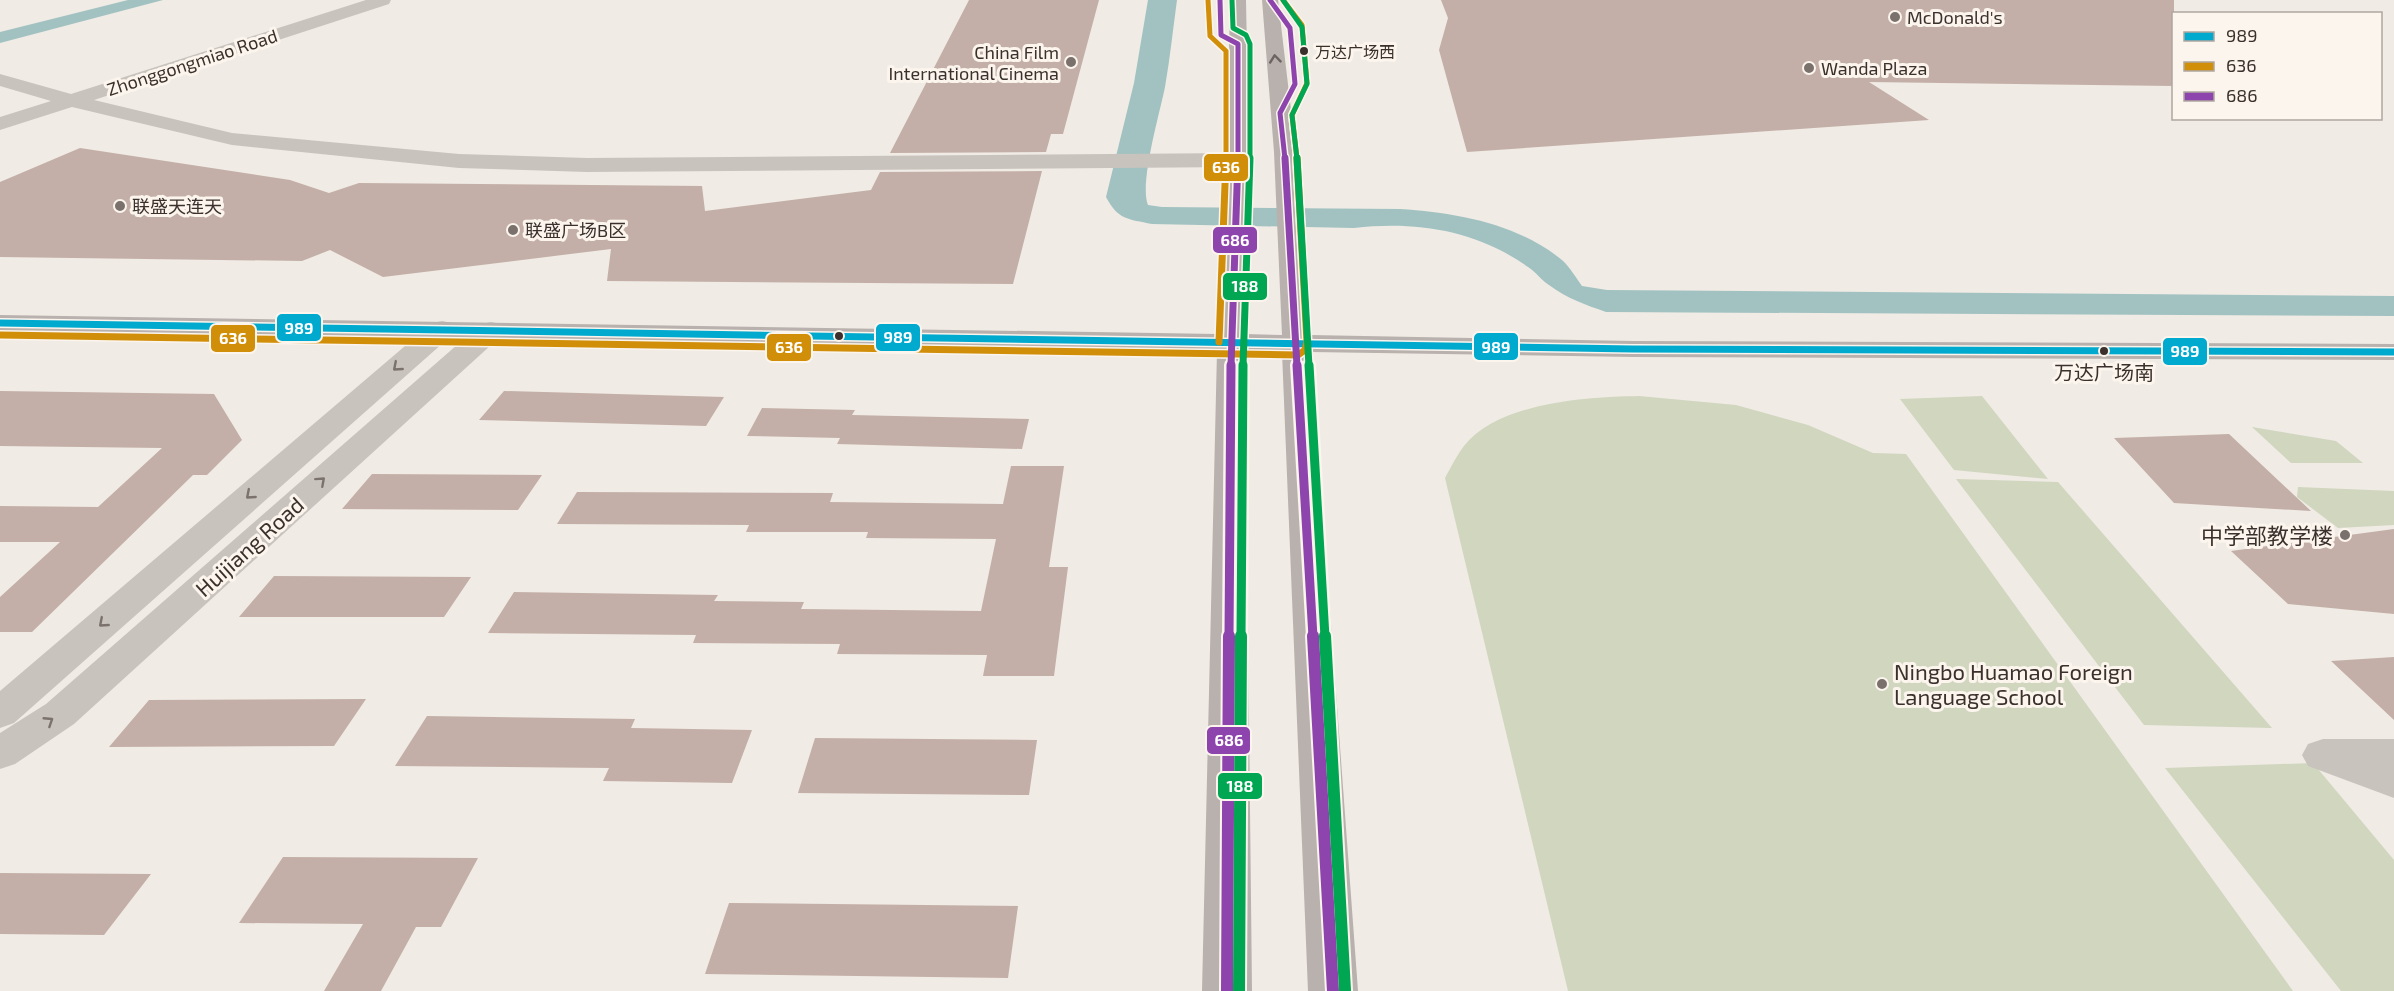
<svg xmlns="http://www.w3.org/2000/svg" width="2394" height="991" font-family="'Exo 2','Noto Sans SC',sans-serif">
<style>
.green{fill:#d1d6bf}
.water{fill:#a1c2c1}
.building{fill:#c3afa7}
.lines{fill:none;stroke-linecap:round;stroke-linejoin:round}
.minor{fill:#c9c3be;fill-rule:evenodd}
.major{fill:#b8b1ad;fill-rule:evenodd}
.bus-1-casing{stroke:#fbf5ee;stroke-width:10}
.bus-2-far1-casing{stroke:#fbf5ee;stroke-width:8}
.bus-2-casing{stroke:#fbf5ee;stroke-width:10}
.bus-3-far3-casing{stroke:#fbf5ee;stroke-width:8}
.bus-3-far2-casing{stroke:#fbf5ee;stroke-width:10}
.bus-3-far1-casing{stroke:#fbf5ee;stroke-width:14}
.bus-3-casing{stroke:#fbf5ee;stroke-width:16}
.bus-4-far3-casing{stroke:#fbf5ee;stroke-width:8}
.bus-4-far2-casing{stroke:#fbf5ee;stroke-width:10}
.bus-4-far1-casing{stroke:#fbf5ee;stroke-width:14}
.bus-4-casing{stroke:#fbf5ee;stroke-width:16}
.bus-1{stroke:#00a9ce;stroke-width:7}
.bus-2-far1{stroke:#d18e09;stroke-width:5}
.bus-2{stroke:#d18e09;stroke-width:7}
.bus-3-far3{stroke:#8e44ad;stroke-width:5}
.bus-3-far2{stroke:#8e44ad;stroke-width:7}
.bus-3-far1{stroke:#8e44ad;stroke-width:9}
.bus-3{stroke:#8e44ad;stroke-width:12}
.bus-4-far3{stroke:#00a651;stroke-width:5}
.bus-4-far2{stroke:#00a651;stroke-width:7}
.bus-4-far1{stroke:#00a651;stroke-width:9}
.bus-4{stroke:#00a651;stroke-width:12}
.oneway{stroke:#6d645f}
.oneway2{stroke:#7b726d}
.poi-dot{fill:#7a716c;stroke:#fbf5ee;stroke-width:2}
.bus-dot{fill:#3b302b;stroke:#fbf5ee;stroke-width:2}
.labels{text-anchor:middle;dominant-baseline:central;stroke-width:6;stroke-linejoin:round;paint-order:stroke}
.far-bus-label{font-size:16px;fill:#3b302b;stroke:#fbf5ee;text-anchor:start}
.far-poi-label{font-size:18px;fill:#3b302b;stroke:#fbf5ee;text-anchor:start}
.far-street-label{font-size:18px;fill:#3b302b;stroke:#fbf5ee}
.bus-label{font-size:20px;fill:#3b302b;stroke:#fbf5ee}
.poi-label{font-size:22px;fill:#3b302b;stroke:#fbf5ee;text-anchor:end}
.street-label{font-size:22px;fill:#3b302b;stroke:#fbf5ee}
.line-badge{stroke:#fbf5ee;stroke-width:2}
.badge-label{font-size:16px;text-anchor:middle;font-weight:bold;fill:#fff}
</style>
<rect width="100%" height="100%" fill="#f0ebe5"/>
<!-- green -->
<path class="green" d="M1639 396 1736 405 1808 425 1873 453 1906 454 2293 991H1568L1445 478C1451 467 1457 455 1464 446 1499 402 1587 397 1639 396Z
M1982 396 2048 479 1954 470 1900 399Z
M2252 427 2336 441 2363 463H2291Z
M1956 479 2058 482 2272 728 2144 725Z
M2298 487 2394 491V525L2338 528 2297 497Z
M2313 763 2394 860V991H2341L2165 768Z"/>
<!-- water -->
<path class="water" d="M128 0H163L0 43V32Z
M1148 0H1177C1173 29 1170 58 1165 87 1160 112 1139 184 1148 205L1162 207 1400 209C1457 213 1516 223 1562 260 1570 267 1576 278 1582 286L1607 290 2394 296V316L1606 312C1586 305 1566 298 1549 285 1541 280 1536 272 1528 267 1476 230 1416 221 1354 228L1152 224C1128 219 1118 220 1106 197L1134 83Z"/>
<!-- building -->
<path class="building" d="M969 0H1099L1063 134H1051L1046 152 890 153Z
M1441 0H2174V86L1869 82 1929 120 1467 152 1439 50 1448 18Z
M80 148 290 180 329 193 359 183 702 186 705 211 871 190 880 172 1042 171 1013 284 607 281 611 249 383 277 330 250 302 261 0 257V182Z
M0 391 214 394 242 440 207 475H193L32 632H0V597L60 542H0V506L98 507 162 448 0 446Z
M504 391 724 397 706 426 479 420Z
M762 408 855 410 852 415 1029 419 1022 449 837 444 840 438 747 436Z
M2229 434 2311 511 2174 503 2114 438Z
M1011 466H1064L1049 567H1068L1054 676H983L987 655 837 654 840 644 693 643 696 635 488 633 514 592 718 595 714 601 804 602 801 609 981 611 996 539 866 538 868 532H746L749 525 557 524 577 492 833 493 830 502 1003 504Z
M372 474 542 475 518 510 342 509Z
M2394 529V614L2288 604 2231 551Z
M274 576 471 577 444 617H239Z
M2394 657V720L2331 661Z
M366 699 334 746 109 747 149 700Z
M427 716 635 719 631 728 752 730 732 783 603 781 609 768 395 766Z
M815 738 1037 740 1029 795 798 793Z
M283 857 478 858 441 927H416L381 991H324L363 924 239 923Z
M0 873 151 874 104 935 0 934Z
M729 903 1018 906 1008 978 705 974Z"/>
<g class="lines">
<!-- minor -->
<path class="minor" d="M366 0H391L389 4 94 100 232 133 459 154 587 158 1238 153 1246 155 1249 160 1246 165 1238 167 587 172 459 168 232 145 72 107 0 130V117L51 101 0 86V74L71 94Z
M442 321 452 323 456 329 452 335 14 723 0 728V691L432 323Z
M491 322 501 324 505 330 501 336 74 724 15 764 0 769V733L46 704 481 324Z
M2323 739H2394V798L2308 766 2302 755 2308 744Z"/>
<!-- major -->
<path class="major" d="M1230 0H1246L1249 160 1245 334 1282 335 1274 152 1262 0H1278L1296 152 1309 335 1633 341 2394 344V360L1633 357 1311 352 1358 991H1308L1282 352 1245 351 1252 991H1202L1217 351 0 331V315L1217 334 1227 160Z"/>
<defs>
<path id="bus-1" d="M0 323 1633 349 2394 352"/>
<path id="bus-2-far1" d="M1208 0 1210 36 1226 51V159
M1283 0 1302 25 1307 83 1292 115 1297 159"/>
<path id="bus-2" d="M0 335 1298 355 1305 350 1307 342 1297 158
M1219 342 1226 158"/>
<path id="bus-3-far3" d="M1220 0 1221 35 1238 44V159
M1270 0 1290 28 1295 84 1280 113 1285 159"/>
<path id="bus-3-far2" d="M1285 158 1297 366
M1231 366 1238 158"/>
<path id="bus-3-far1" d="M1297 365 1313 637
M1229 637 1231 365"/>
<path id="bus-3" d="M1313 636 1333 991
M1227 991 1229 636"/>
<path id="bus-4-far3" d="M1232 0 1233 28 1246 35 1250 44V159
M1283 0 1302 27 1307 84 1292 115 1297 159"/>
<path id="bus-4-far2" d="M1297 158 1309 366
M1243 366 1250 158"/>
<path id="bus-4-far1" d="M1309 365 1325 637
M1241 637 1243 365"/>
<path id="bus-4" d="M1325 636 1345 990
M1239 991 1241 636"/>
</defs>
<!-- bus-1 casing -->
<use href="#bus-1" class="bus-1-casing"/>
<!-- bus-2-far1 casing -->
<use href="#bus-2-far1" class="bus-2-far1-casing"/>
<!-- bus-2 casing -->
<use href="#bus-2" class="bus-2-casing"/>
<!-- bus-3-far3 casing -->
<use href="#bus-3-far3" class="bus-3-far3-casing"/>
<!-- bus-3-far2 casing -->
<use href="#bus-3-far2" class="bus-3-far2-casing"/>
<!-- bus-3-far1 casing -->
<use href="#bus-3-far1" class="bus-3-far1-casing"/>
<!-- bus-3 casing -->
<use href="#bus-3" class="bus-3-casing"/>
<!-- bus-4-far3 casing -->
<use href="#bus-4-far3" class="bus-4-far3-casing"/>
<!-- bus-4-far2 casing -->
<use href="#bus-4-far2" class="bus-4-far2-casing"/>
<!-- bus-4-far1 casing -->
<use href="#bus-4-far1" class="bus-4-far1-casing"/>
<!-- bus-4 casing -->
<use href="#bus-4" class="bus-4-casing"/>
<!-- bus-1 -->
<use href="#bus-1" class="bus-1"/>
<!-- bus-2-far1 -->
<use href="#bus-2-far1" class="bus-2-far1"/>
<!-- bus-2 -->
<use href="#bus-2" class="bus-2"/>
<!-- bus-3-far3 -->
<use href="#bus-3-far3" class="bus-3-far3"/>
<!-- bus-3-far2 -->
<use href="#bus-3-far2" class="bus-3-far2"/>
<!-- bus-3-far1 -->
<use href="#bus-3-far1" class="bus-3-far1"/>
<!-- bus-3 -->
<use href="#bus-3" class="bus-3"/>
<!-- bus-4-far3 -->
<use href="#bus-4-far3" class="bus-4-far3"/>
<!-- bus-4-far2 -->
<use href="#bus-4-far2" class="bus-4-far2"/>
<!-- bus-4-far1 -->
<use href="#bus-4-far1" class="bus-4-far1"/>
<!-- bus-4 -->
<use href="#bus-4" class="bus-4"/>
</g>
<!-- one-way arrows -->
<defs><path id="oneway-chevron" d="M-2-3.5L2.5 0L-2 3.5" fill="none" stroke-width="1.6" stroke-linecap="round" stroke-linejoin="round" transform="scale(1.5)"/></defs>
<use class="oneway" href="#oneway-chevron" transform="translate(1275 59) rotate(-96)"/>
<g class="oneway2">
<use href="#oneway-chevron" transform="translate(397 367) rotate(139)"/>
<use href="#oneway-chevron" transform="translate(321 481) rotate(-42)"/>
<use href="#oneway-chevron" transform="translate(250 495) rotate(139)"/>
<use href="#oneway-chevron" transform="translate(103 623) rotate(139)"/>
<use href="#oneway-chevron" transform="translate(49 721) rotate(-33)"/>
</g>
<!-- markers -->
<g class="poi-dot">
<circle cx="1895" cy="17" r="6"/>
<circle cx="1071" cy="62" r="6"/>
<circle cx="1809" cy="68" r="6"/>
<circle cx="120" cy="206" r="6"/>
<circle cx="513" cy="230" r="6"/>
<circle cx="2345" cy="535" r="6"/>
<circle cx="1882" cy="684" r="6"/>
</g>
<g class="bus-dot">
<circle cx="1304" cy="51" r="5"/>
<circle cx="839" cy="336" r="5"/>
<circle cx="2104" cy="351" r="5"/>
</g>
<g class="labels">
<!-- far-bus labels -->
<g class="far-bus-label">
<text x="1315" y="51">万达广场西</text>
</g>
<!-- far-poi labels -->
<g class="far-poi-label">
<text x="1907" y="17">McDonald's</text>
<text x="1059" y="52" text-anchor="end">China Film<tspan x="1059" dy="21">International Cinema</tspan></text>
<text x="1821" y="68">Wanda Plaza</text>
<text x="132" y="206">联盛天连天</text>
<text x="525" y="230">联盛广场B区</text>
</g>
<!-- far-street labels -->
<g class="far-street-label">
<text transform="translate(192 62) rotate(-18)">Zhonggongmiao Road</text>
</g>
<!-- bus labels -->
<g class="bus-label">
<text x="2104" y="372">万达广场南</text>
</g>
<!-- poi labels -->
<g class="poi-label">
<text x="2333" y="535">中学部教学楼</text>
<text x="1894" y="671" text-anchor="start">Ningbo Huamao Foreign<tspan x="1894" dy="25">Language School</tspan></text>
</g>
<!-- street labels -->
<g class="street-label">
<text transform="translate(249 546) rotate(-42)">Huijiang Road</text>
</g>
</g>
<g class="line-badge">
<rect x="1203" y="153" width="46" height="29" rx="6" fill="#d18e09"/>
<rect x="1212" y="226" width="46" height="28" rx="6" fill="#8e44ad"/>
<rect x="1222" y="272" width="46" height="29" rx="6" fill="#00a651"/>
<rect x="276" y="313" width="46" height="29" rx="6" fill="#00a9ce"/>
<rect x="875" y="323" width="46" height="29" rx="6" fill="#00a9ce"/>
<rect x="210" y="324" width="46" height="29" rx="6" fill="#d18e09"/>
<rect x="1473" y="332" width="46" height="29" rx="6" fill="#00a9ce"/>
<rect x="766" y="333" width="46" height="29" rx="6" fill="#d18e09"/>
<rect x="2162" y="337" width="46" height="29" rx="6" fill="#00a9ce"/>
<rect x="1206" y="726" width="45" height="29" rx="6" fill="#8e44ad"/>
<rect x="1217" y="772" width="46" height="28" rx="6" fill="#00a651"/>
</g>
<g class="badge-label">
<text x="1226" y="173">636</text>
<text x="1235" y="246">686</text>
<text x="1245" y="292">188</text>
<text x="299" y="334">989</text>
<text x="898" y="343">989</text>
<text x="233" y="344">636</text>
<text x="1496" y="353">989</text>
<text x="789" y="353">636</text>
<text x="2185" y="357">989</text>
<text x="1229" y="746">686</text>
<text x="1240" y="792">188</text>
</g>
<!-- legend -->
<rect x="2172" y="12" width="210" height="108" fill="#fbf5ee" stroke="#aea6a0" stroke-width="1.5"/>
<rect x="2184" y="32" width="30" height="9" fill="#00a9ce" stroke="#aea6a0" stroke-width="1.5"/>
<text x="2226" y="42" font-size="18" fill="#3b302b">989</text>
<rect x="2184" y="62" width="30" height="9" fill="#d18e09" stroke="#aea6a0" stroke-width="1.5"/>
<text x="2226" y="72" font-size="18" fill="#3b302b">636</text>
<rect x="2184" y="92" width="30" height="9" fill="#8e44ad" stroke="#aea6a0" stroke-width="1.5"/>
<text x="2226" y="102" font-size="18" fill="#3b302b">686</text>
</svg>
